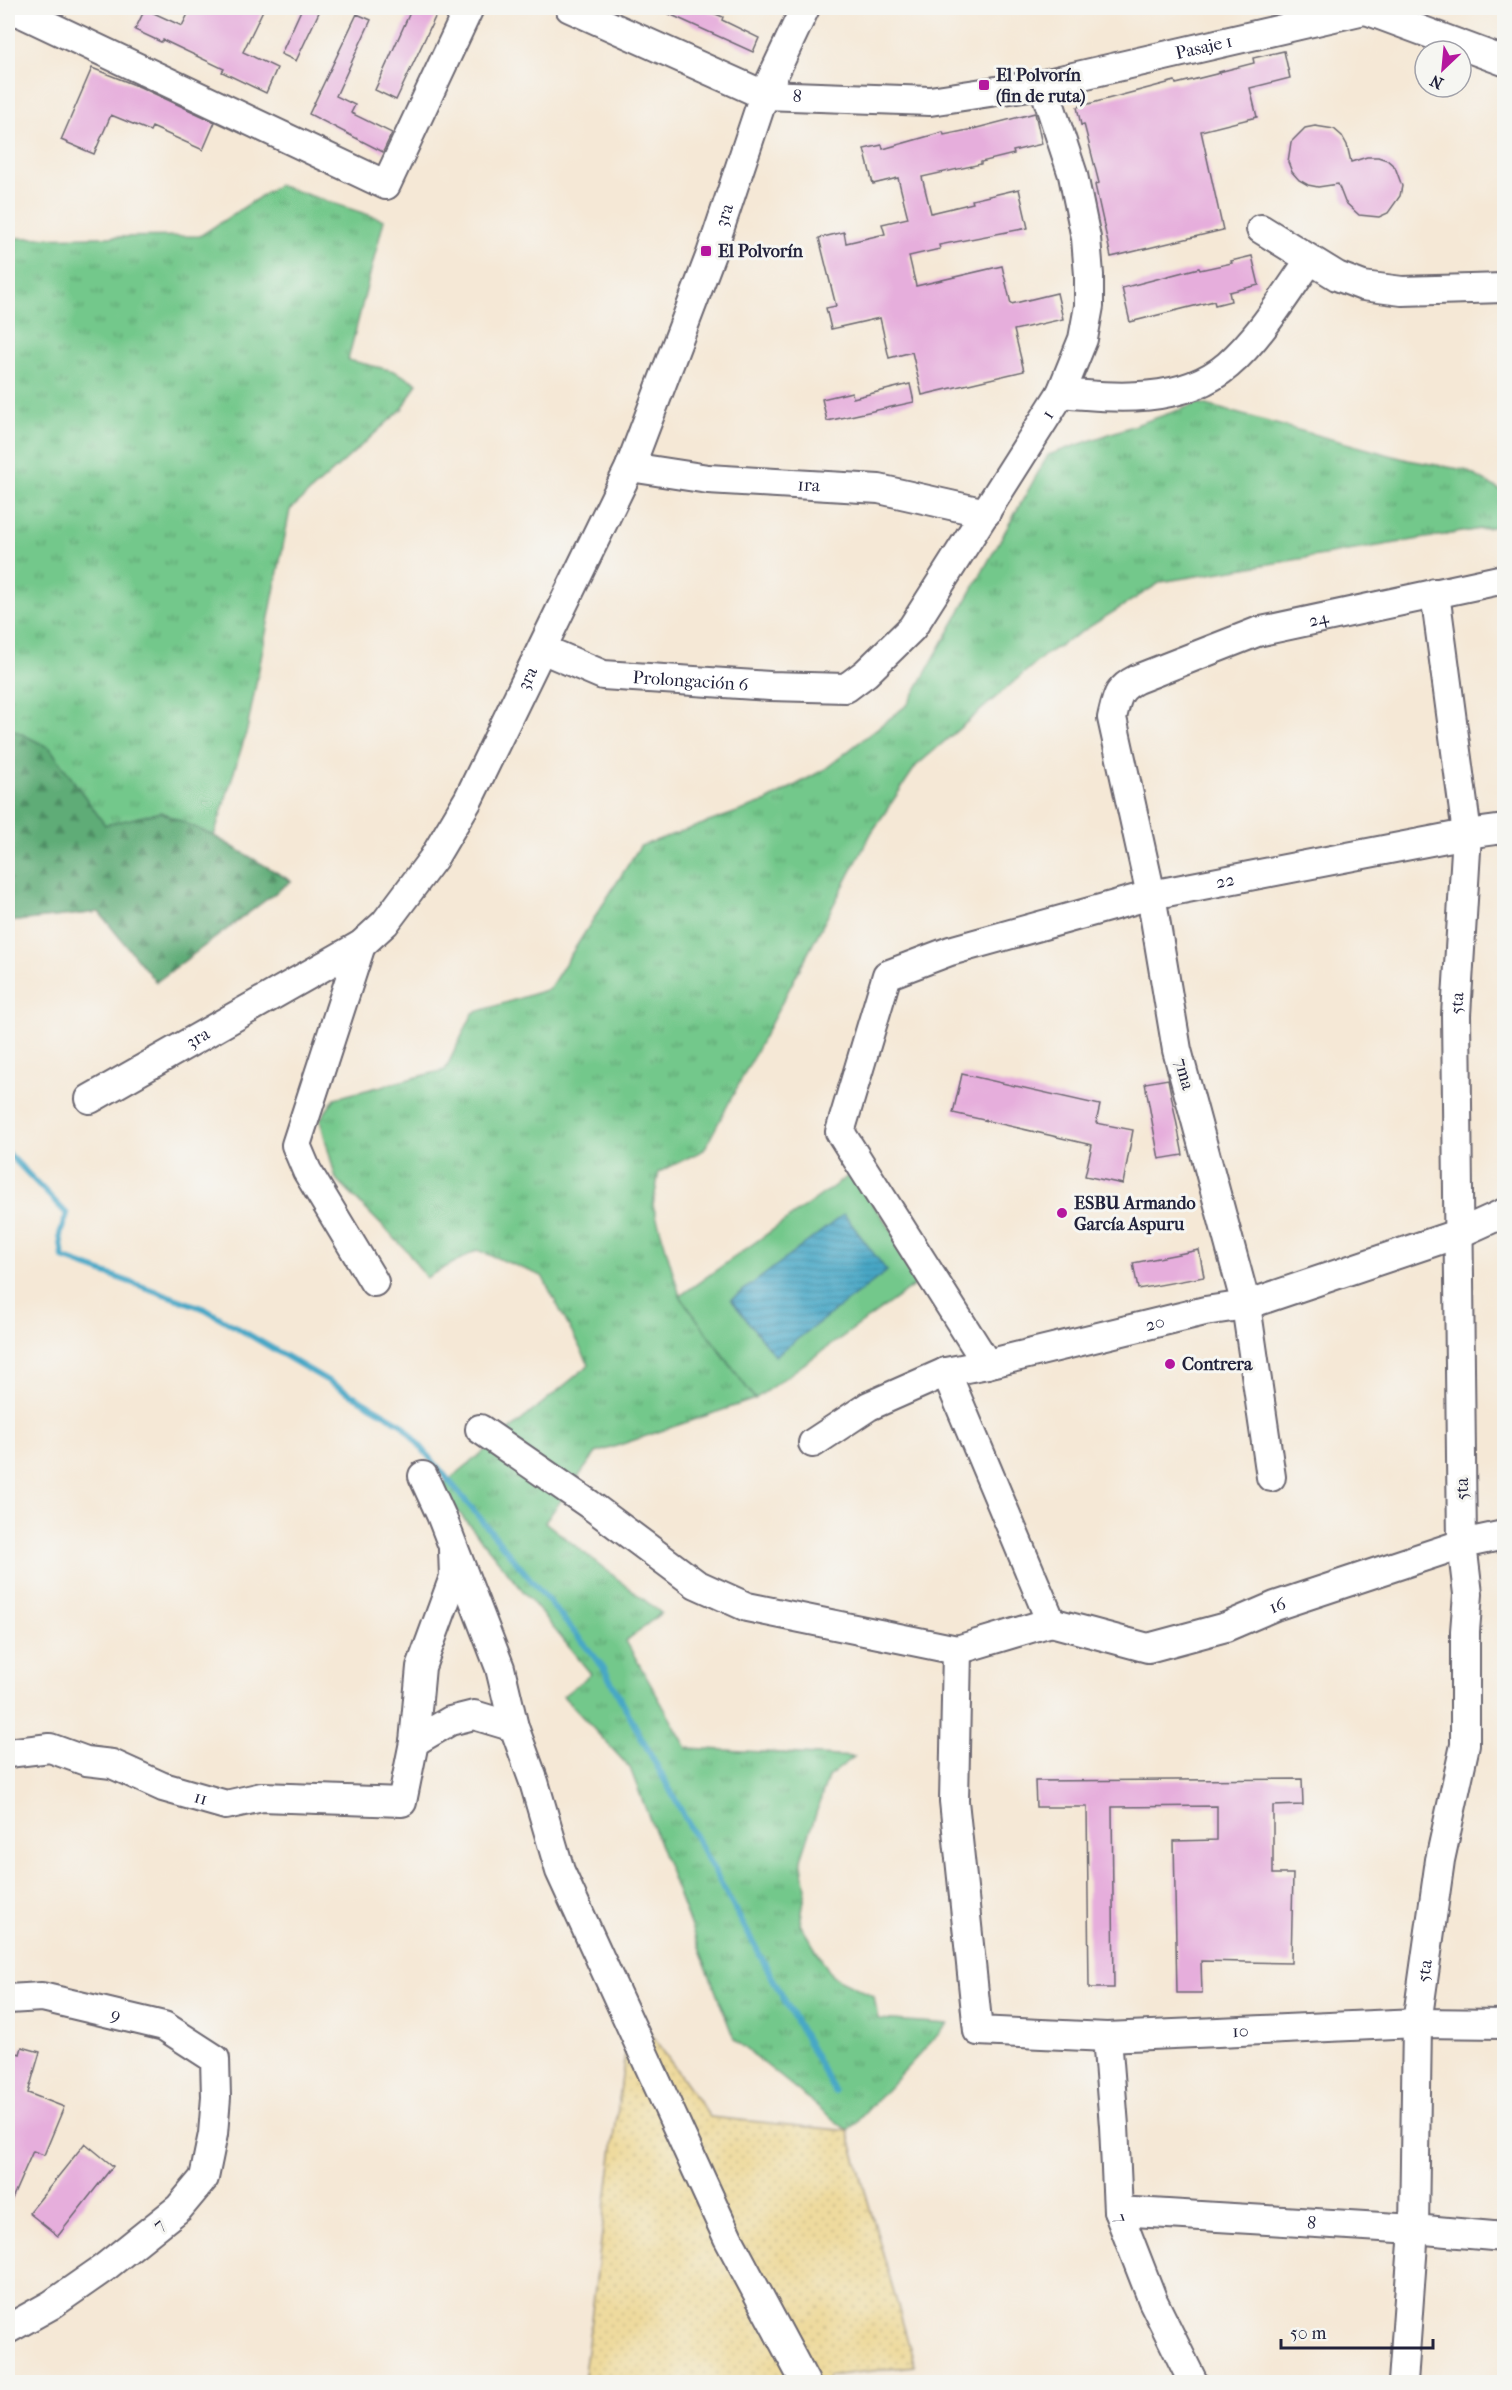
<svg xmlns="http://www.w3.org/2000/svg" width="1512" height="2390" font-family="'IM FELL French Canon',serif">
<style>
.grass{fill:url(#grass-tufts);stroke:#4a7563;stroke-width:1.5}
.forest{fill:url(#forest-firs);stroke:#406759;stroke-width:1.5}
.sand{fill:url(#sand-dots);stroke:#887e6c;stroke-width:1.5}
.pitch{fill:#73c88b;stroke:#4a7563;stroke-width:1.5}
.water{fill:url(#water-rules);stroke:#346480;stroke-width:1.5}
.lines{fill:none;stroke-linecap:round;stroke-linejoin:round}
.stream{stroke:#47a7c6;stroke-width:6}
.building{fill:#e6aedc}
.minor-casing{stroke:#6c6771;stroke-width:32}
.minor{stroke:#fff;stroke-width:28}
.poi-dot{fill:#b5179e;stroke:#f6f6f2;stroke-width:2}
.labels{text-anchor:middle;dominant-baseline:central;stroke-width:6;stroke-linejoin:round;paint-order:stroke}
.street-label{font-size:18px;fill:#22223b;stroke:#f6f6f2}
.poi-label{font-size:18px;font-weight:bold;fill:#22223b;stroke:#f6f6f2;text-anchor:start}
</style>
<defs>
<pattern id="grass-tufts" width="24" height="20" patternUnits="userSpaceOnUse" patternTransform="scale(1.5)"><rect width="24" height="20" fill="#73c88b"/><path d="M3 7l-1-3M5 7V3M7 7l1-3M15 17l-1-3M17 17v-4M19 17l1-3" fill="none" stroke="#5ea273"/></pattern>
<pattern id="forest-firs" width="22" height="20" patternUnits="userSpaceOnUse" patternTransform="scale(1.5)"><rect width="22" height="20" fill="#5eac77"/><path d="M5 1l3.5 6h-7zM16 11l3.5 6h-7z" fill="#4d8c63"/></pattern>
<pattern id="sand-dots" width="8" height="8" patternUnits="userSpaceOnUse" patternTransform="scale(1.5)"><rect width="8" height="8" fill="#eeda9e"/><path d="M2 2h.1M6 6h.1" fill="none" stroke="#ccbb89" stroke-width="1.8" stroke-linecap="round"/></pattern>
<pattern id="water-rules" width="6" height="5" patternUnits="userSpaceOnUse" patternTransform="scale(1.5)"><rect width="6" height="5" fill="#47a7c6"/><path d="M0 2.5h6" fill="none" stroke="#3b88a2"/></pattern>
</defs>
<rect width="100%" height="100%" fill="#f6f6f2"/>
<filter id="ink" filterUnits="userSpaceOnUse"><feTurbulence type="fractalNoise" baseFrequency=".0167" numOctaves="2"/><feDisplacementMap in="SourceGraphic" scale="12" xChannelSelector="R" yChannelSelector="G"/><feConvolveMatrix kernelMatrix="1 2 1 2 8 2 1 2 1" color-interpolation-filters="sRGB"/></filter>
<filter id="wash" filterUnits="userSpaceOnUse"><feTurbulence type="fractalNoise" baseFrequency=".008" numOctaves="4" result="noise"/><feDisplacementMap in="SourceGraphic" scale="24" xChannelSelector="R" yChannelSelector="G"/><feGaussianBlur stdDeviation="1.35" result="paint"/><feColorMatrix in="noise" values="0 0 0 0 0 0 0 0 0 0 0 0 0 0 0 0 0 1.4 0 .05"/><feComposite in="paint" operator="in"/></filter>
<g filter="url(#wash)">
<rect width="100%" height="100%" fill="#f5e8d6"/>
<!-- grass -->
<path class="grass" d="M278 185 384 220 348 360 394 371 417 383 403 408 290 510 247 730 214 836 291 881 156 982 99 912 8 922V238L200 236Z
M1199 403 1408 460 1465 470 1504 492V525L1161 582 1046 654 916 766 872 832 704 1150 659 1172 653 1205 680 1296 755 1399 596 1453 545 1522 661 1613 626 1641 687 1748 854 1757 828 1777 801 1859 806 1888 800 1924 832 1976 874 1996 878 2019 948 2024 848 2131 734 2039 630 1768 563 1696 591 1674 439 1488 589 1365 542 1276 477 1250 426 1278 408 1252 336 1179 320 1120 335 1098 445 1070 473 1013 549 989 640 846 763 803 825 769 908 704 1048 455Z"/>
<!-- forest -->
<path class="forest" d="M8 727 50 748 105 825 161 812 214 836 291 881 156 982 99 912 8 922Z"/>
<!-- sand -->
<path class="sand" d="M631 2006 710 2117 848 2131 915 2366 828 2376 827 2382H583Z"/>
<!-- pitch -->
<path class="pitch" d="M851 1174 926 1277 755 1399 680 1296Z"/>
<!-- water -->
<path class="water" d="M844 1214 887 1271 775 1356 731 1300Z"/>
<g class="lines">
<!-- stream -->
<path class="stream" d="M8 1153 67 1214 60 1234 63 1258 205 1309 402 1424 603 1667 834 2091"/>
</g>
<g id="blocks">
<!-- building -->
<path class="building" d="M191 8H264L243 52 277 68 266 93 222 72 224 69 163 40 161 42 135 30 145 9 182 26Z
M302 8H321L296 61 281 54Z
M412 8H426L437 13 396 100 375 90Z
M656 8H701L723 17 722 20 759 38 753 52Z
M357 14 371 20 336 96 355 105 351 113 392 133 383 152 309 114Z
M1284 51 1290 78 1250 88 1257 117 1201 131 1223 230 1111 257 1095 185 1099 183 1084 124 1081 125 1077 107 1175 81 1176 84 1220 73 1219 72 1254 63 1253 58Z
M92 68 140 87 215 122 203 150 152 127 150 131 111 115 94 154 61 140Z
M1035 113 1042 144 1013 151 1014 154 981 162V164L922 177 931 213 973 203 972 200 1019 189 1028 228 939 245 940 249 909 256 916 286 1002 266 1011 304 1057 293 1063 319 1014 330 1024 371 922 395 912 352 889 358 880 318 831 329 826 308 836 306 819 238 844 232 846 243 885 234 882 224 908 218 898 178 873 184 864 149 882 145 883 149 943 132 944 135 973 129Z
M1315 126 1334 129 1342 136 1347 145 1351 162 1367 157H1378L1387 160 1395 167 1402 186 1400 196 1388 213 1379 217 1359 215 1345 202 1338 184 1318 187 1308 185 1299 180 1292 172 1288 162 1291 142 1305 128Z
M1252 256 1259 285 1229 292 1231 301 1215 305 1214 301 1130 322 1122 288 1199 268 1200 270 1232 263 1231 261Z
M910 384 914 402 827 421 822 399 852 392 853 398Z
M962 1074 1100 1105 1096 1123 1133 1130 1123 1184 1085 1176 1092 1145 953 1113Z
M1168 1079 1183 1155 1159 1159 1145 1083Z
M1199 1250 1204 1277 1138 1289 1133 1263Z
M1302 1779 1303 1805 1273 1806V1874H1293L1291 1963 1201 1961 1202 1993H1177L1174 1841 1217 1840V1806L1112 1807 1114 1988H1089L1087 1807H1036L1035 1781Z
M22 2047 40 2052 28 2093 64 2107 44 2155 33 2151 8 2208V2050L20 2054Z
M85 2143 113 2166 58 2236 29 2213Z"/>
</g>
</g>
<g filter="url(#ink)">
<use href="#blocks" fill-opacity="0" stroke="#6c6771" stroke-width="1.5"/>
<g class="lines">
<defs>
<g id="minor">
<path id="s1" d="M570 8 764 95 930 101 1043 84 1364 10"/>
<path d="M1361 8 1504 61"/>
<path d="M8 9 11 8 386 185 469 8"/>
<path d="M1261 229 1337 276 1363 286 1402 291 1504 288"/>
<path d="M1061 393C1116 398 1183 404 1228 365 1261 336 1285 295 1310 260"/>
<path id="s2" d="M630 467 708 479 879 489 986 513"/>
<path id="s3" d="M542 649 603 675 770 686 846 688 866 673 912 628 1061 393 1083 339 1089 306V275L1086 238 1073 175 1043 84"/>
<path d="M361 945 296 1145 307 1171 374 1282"/>
<path id="s4" d="M90 1099 361 945 385 923 433 859 468 800 630 467 711 254 764 95 805 8"/>
<path id="s5" d="M987 1364 840 1132 887 975 950 951 1151 895 1467 834 1504 829"/>
<path d="M946 1372 1051 1622"/>
<path d="M480 1429 589 1504 696 1584 747 1607 957 1650 1051 1622"/>
<path id="s6" d="M813 1443 869 1406 946 1372 987 1364 1205 1311 1246 1305 1460 1233 1504 1213"/>
<path d="M423 1476 441 1515 500 1668 514 1727"/>
<path id="s7" d="M1271 1477 1246 1305 1177 1050 1151 895 1112 718C1117 697 1117 689 1137 679L1257 632 1504 579"/>
<path id="s8" d="M1051 1622 1148 1648 1226 1627 1275 1606 1462 1544 1504 1535"/>
<path id="s9" d="M957 1650 954 1801 978 2031 1107 2037 1417 2023 1504 2024"/>
<path d="M414 1742 450 1721 474 1715 514 1727 534 1782 560 1871 728 2238 805 2382"/>
<path id="s10" d="M8 1753 50 1748 86 1761 112 1764 163 1787 226 1805 262 1797 402 1802 414 1742 421 1667 454 1577 453 1549"/>
<path id="s11" d="M8 1999 42 1997 164 2026 215 2059 216 2097 213 2134 204 2178 179 2208 104 2268 51 2305 8 2329"/>
<path id="s12" d="M1107 2037 1114 2126 1118 2211 1153 2301 1193 2382"/>
<path id="s13" d="M1118 2211 1414 2229 1504 2237"/>
<path id="s14" d="M1403 2382 1414 2229 1417 2023 1440 1860 1465 1745V1631L1468 1594 1462 1544 1456 1015 1467 834 1435 593"/>
</g>
</defs>
<!-- minor casing -->
<use href="#minor" class="minor-casing"/>
<!-- minor -->
<use href="#minor" class="minor"/>
</g>
</g>
<!-- markers -->
<g class="poi-dot">
<rect x="978" y="79" width="12" height="12" rx="3"/>
<rect x="700" y="245" width="12" height="12" rx="3"/>
<circle cx="1062" cy="1213" r="6"/>
<circle cx="1170" cy="1364" r="6"/>
</g>
<g class="labels">
<!-- street labels -->
<g class="street-label">
<text stroke="none"><textPath href="#s1" startOffset="658">Pasaje 1</textPath></text>
<text stroke="none"><textPath href="#s1" startOffset="246">8</textPath></text>
<text stroke="none"><textPath href="#s4" startOffset="1132">3ra</textPath></text>
<text stroke="none"><textPath href="#s3" startOffset="652">1</textPath></text>
<text stroke="none"><textPath href="#s2" startOffset="180">1ra</textPath></text>
<text stroke="none"><textPath href="#s7" startOffset="1017">24</textPath></text>
<text stroke="none"><textPath href="#s4" startOffset="628">3ra</textPath></text>
<text stroke="none"><textPath href="#s3" startOffset="154">Prolongación 6</textPath></text>
<text stroke="none"><textPath href="#s5" startOffset="790">22</textPath></text>
<text stroke="none"><textPath href="#s14" startOffset="1384">5ta</textPath></text>
<text stroke="none"><textPath href="#s4" startOffset="124">3ra</textPath></text>
<text transform="translate(1184 1074) rotate(75)">7ma</text>
<text stroke="none"><textPath href="#s6" startOffset="366">20</textPath></text>
<text transform="translate(1462 1489) rotate(-90)">5ta</text>
<text stroke="none"><textPath href="#s8" startOffset="237">16</textPath></text>
<text stroke="none"><textPath href="#s10" startOffset="202">11</textPath></text>
<text stroke="none"><textPath href="#s14" startOffset="412">5ta</textPath></text>
<text stroke="none"><textPath href="#s11" startOffset="110">9</textPath></text>
<text stroke="none"><textPath href="#s9" startOffset="645">10</textPath></text>
<text stroke="none"><textPath href="#s12" startOffset="182">7</textPath></text>
<text stroke="none"><textPath href="#s13" startOffset="194">8</textPath></text>
<text transform="translate(159 2225) rotate(-40)">7</text>
</g>
<!-- poi labels -->
<g class="poi-label">
<text x="996" y="75">El Polvorín<tspan x="996" dy="21">(fin de ruta)</tspan></text>
<text x="718" y="251">El Polvorín</text>
<text x="1074" y="1203">ESBU Armando<tspan x="1074" dy="21">García Aspuru</tspan></text>
<text x="1182" y="1364">Contrera</text>
</g>
</g>
<!-- margin -->
<rect width="1512" height="2390" fill="none" stroke="#f6f6f2" stroke-width="30"/>
<!-- north arrow -->
<g transform="translate(1443 69) rotate(206)"><circle r="28" fill="#f6f6f2" stroke="#a1a1a9" stroke-width="1.5"/>
<path d="M0-4.5L10 22L0 15L-10 22Z" fill="#b5179e"/>
<text y="-9" font-size="16" font-weight="bold" text-anchor="middle" fill="#22223b">N</text>
</g>
<!-- scale -->
<path d="M1281 2339v9h152v-9" fill="none" stroke="#22223b" stroke-width="3"/>
<text x="1290" y="2339" font-size="18" fill="#22223b" stroke="#f6f6f2" stroke-width="4.5" paint-order="stroke">50 m</text>
</svg>
